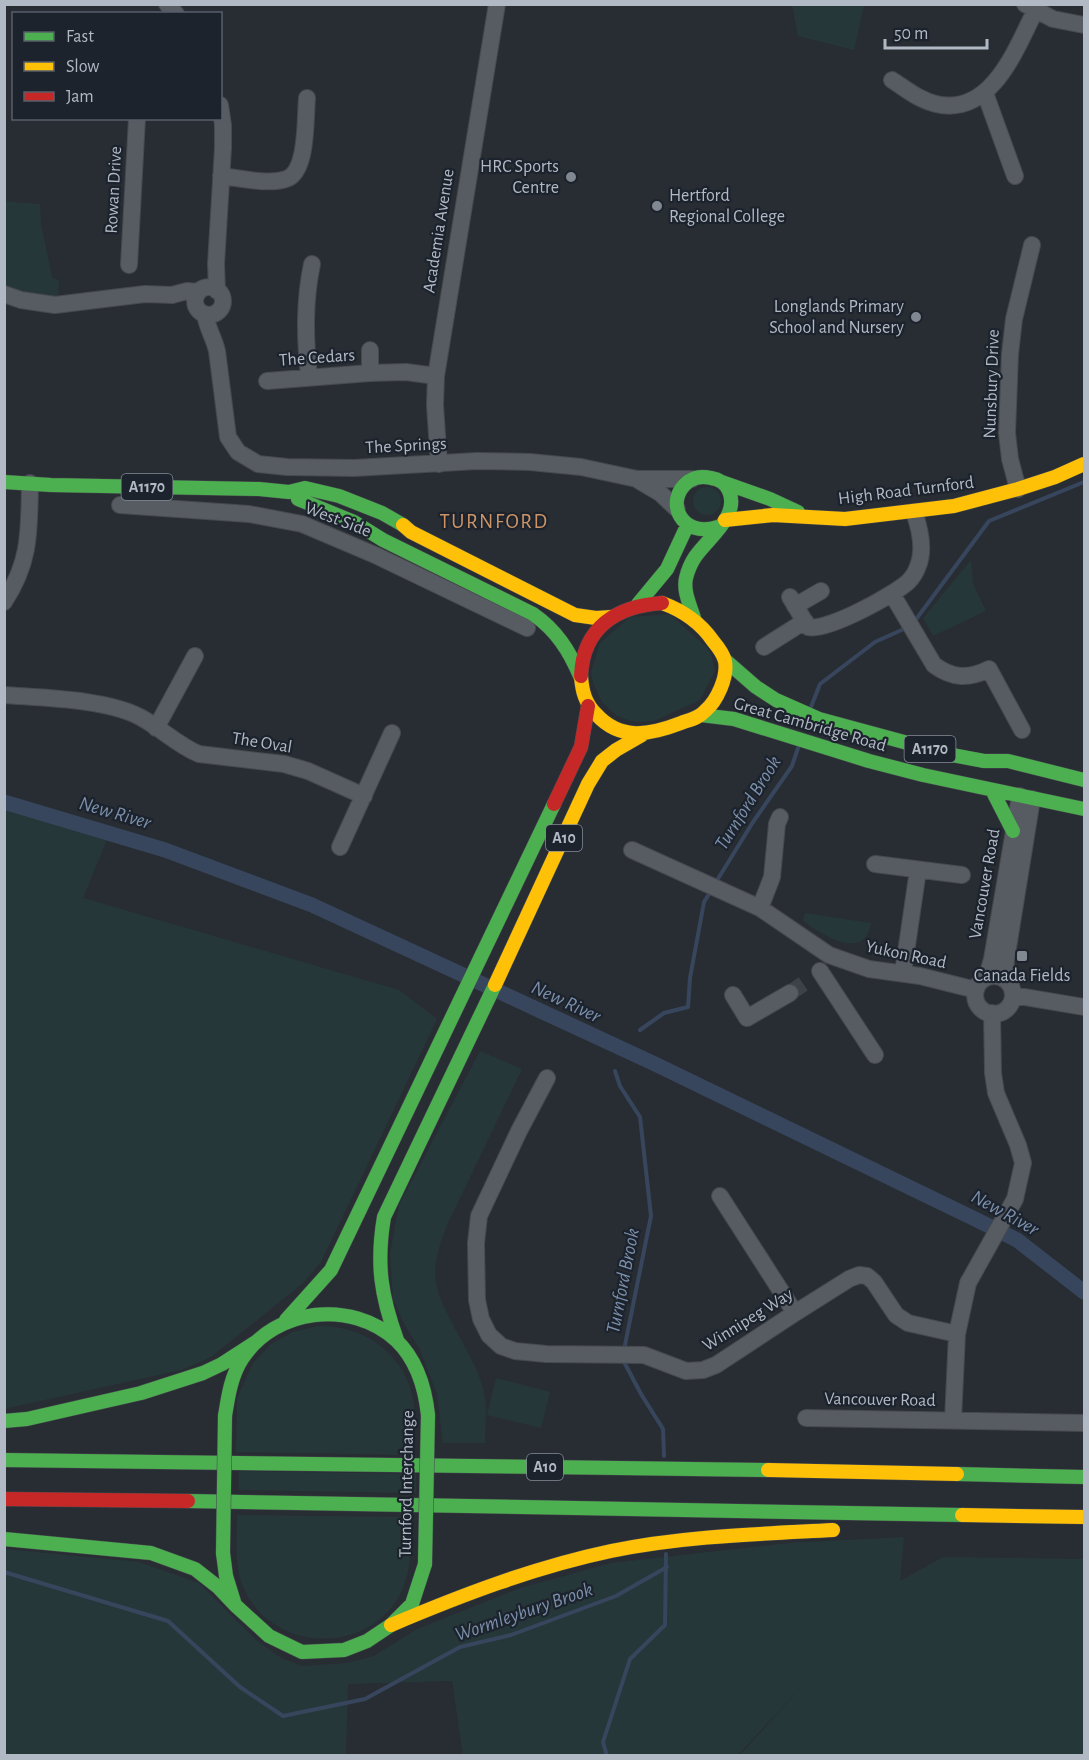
<svg xmlns="http://www.w3.org/2000/svg" width="1089" height="1760" font-family="'Alegreya Sans',sans-serif">
	<rect width="100%" height="100%" fill="#282d33"/>
	<!-- green -->
	<path fill="#263739" d="M792,5H864L854,50L798,36Z
		M5,201L40,204L41,224L52,277L59,281L58,297L24,292L5,286Z
		M693 501a14 14 0 1 1 28 0a14 14 0 1 1-28 0Z
		M971,560L973,584L986,611L933,636L923,618Z
		M670,614L706,647L711,654L715,671L700,700L654,721L635,722L625,719L616,715L602,702L593,683L591,672L600,643L630,617Z
		M4,808L108,837L83,898L399,990L437,1019L321,1262L303,1283L211,1357L181,1370L4,1409Z
		M805,913L871,923C864,963 822,934 803,921Z
		M480,1051L522,1069L447,1225C441,1241 435,1257 435,1274C436,1311 478,1355 485,1397C487,1411 485,1428 485,1443H443L437,1394L420,1350L403,1322L393,1299L390,1254L399,1205Z
		M318,1326C365,1325 407,1355 414,1404C416,1421 414,1438 413,1455L236,1452L237,1398L253,1363L271,1344L293,1332Z
		M496,1378L550,1392L541,1428L487,1415Z
		M239,1471L416,1474V1493L239,1490Z
		M237,1515L411,1517C410,1545 413,1573 398,1598C362,1658 267,1650 242,1584C234,1562 237,1538 237,1515Z
		M904,1537L900,1581L943,1557L1084,1559V1755H740L807,1681L738,1755H463L452,1681L348,1684L346,1755L5,1756V1549L139,1562L199,1583L256,1640L281,1658L302,1666L347,1663L374,1656L417,1629L520,1588L611,1563L789,1543Z"/>
	<g fill="none" stroke-linecap="round" stroke-linejoin="round">
		<!-- stream -->
		<path stroke="#37465d" stroke-width="4" d="M914,622L989,521L1084,482
			M811,707L820,684L875,642L906,628
			M716,882L753,822L792,766L798,748
			M640,1030L664,1013L688,1007L690,978L704,902L711,891
			M615,1071L620,1086L640,1117L651,1216L624,1350
			M623,1360L641,1394L663,1429L664,1456
			M4,1572L168,1621L240,1687L283,1716L365,1699L460,1647L511,1635L616,1596L667,1567
			M607,1756L603,1742L630,1659L665,1625L666,1554"/>
		<!-- canal -->
		<path stroke="#37465d" stroke-width="15" d="M4,802L165,850L312,905L655,1064L977,1220L1017,1240L1084,1292"/>
		<!-- street-tunnel -->
		<path stroke="#3d4249" stroke-width="16" stroke-dasharray="16 8" stroke-linecap="butt" d="M790,993L809,980"/>
		<defs>
			<path id="street" d="M167,4L176,14
				M1025,4L1053,19L1084,25
				M892,80C906,89 919,100 936,104C991,117 1016,49 1035,11
				M985,93L1015,176
				M221,176C239,178 269,185 286,179C308,172 305,118 307,98
				M129,265L137,118
				M195 301a14 14 0 1 1 28 0a14 14 0 1 1-28 0Z
				M217,291L216,264L223,148V125L220,105
				M4,294L21,300L55,305L145,294L172,295L187,291L198,292
				M205,314C207,328 214,338 217,351L228,437L238,452L258,464L287,467L354,468L477,461L530,462L581,467L637,479H692
				M370,373L406,372L436,376
				M309,377C305,338 304,302 312,264
				M267,381L370,373V350
				M439,464L435,405L436,376L497,4
				M638,480L660,493L677,509
				M1018,489L1010,459L1007,433L1010,354L1014,319L1032,245
				M120,505L249,514L302,524L375,555L527,628
				M892,594L934,665C953,679 969,679 989,669L1022,730
				M790,597L808,627C827,632 893,595 908,582C912,578 916,572 918,566C925,549 920,529 914,512
				M4,602C31,561 29,530 30,483
				M795,606L821,591
				M764,647L805,621
				M4,695C43,698 106,699 140,717C161,728 177,745 199,754L284,764L308,771L364,796
				M156,728L195,656
				M340,847L392,733
				M632,850L760,908L829,955L869,969L920,976L976,990
				M875,864L962,875
				M760,908L772,877L777,824L780,817
				M820,971L875,1055
				M903,973L918,870
				M975 995a19 19 0 1 1 38 0a19 19 0 1 1-38 0Z
				M987,977L992,959L1020,796
				M1005,979L1006,960L1032,799
				M733,995L747,1018L790,993
				M1013,995L1084,1007
				M547,1078L519,1131L479,1216L476,1243L477,1300L481,1319L489,1335L501,1346L515,1351L546,1354L644,1355L686,1371L703,1370L716,1365L795,1313L849,1279L859,1275L867,1276L874,1282L896,1315L908,1323L957,1334
				M720,1196L795,1313
				M806,1418L1084,1423
				M953,1420L957,1334L968,1283L1015,1199L1023,1163L1018,1145L996,1093L993,1073L992,1013"/>
			<path id="fast" d="M4,482L51,485L259,489L289,492L305,488L339,496L382,513L403,525
				M722,482L770,499L798,512
				M298,499L354,522L383,540L533,614C556,630 569,650 580,676
				M638,604L667,569L687,526
				M694,618C690,605 683,591 686,578C688,570 691,563 695,557C708,538 740,516 729,491C726,483 718,479 711,478C703,476 695,477 689,481C663,500 681,539 718,527
				M725,660L756,687L776,700L819,719L952,755L984,761H1008L1084,780
				M701,715L734,719L869,761L923,775L1084,809
				M992,790L1013,831
				M286,1320L331,1270L554,804
				M397,1340C381,1296 376,1264 384,1217L495,985
				M225,1416C228,1397 231,1376 242,1359C275,1308 351,1299 396,1340C417,1360 425,1387 428,1415
				M4,1421L27,1419L141,1393L203,1373L222,1364L256,1342
				M4,1460L768,1470
				M957,1474L1084,1477
				M188,1501L962,1515
				M4,1539L151,1553L195,1569L218,1587L235,1605
				M223,1553L226,1576L235,1605L269,1636L302,1652L344,1650L367,1641L391,1625L412,1604L425,1564"/>
			<path id="slow" d="M725,520L773,515L845,519L954,506L1018,489L1055,477L1084,464
				M403,525L411,532L575,615L596,618L611,617
				M581,676C582,691 585,703 596,714C620,741 650,735 681,723C689,720 699,718 705,711C717,701 728,677 725,661C723,653 718,647 713,641C700,622 684,611 662,603
				M495,985L588,784L602,761L616,750L642,735
				M768,1470L957,1474
				M962,1515L1084,1517
				M391,1625C462,1595 535,1567 611,1551C684,1536 759,1534 833,1530"/>
			<path id="jam" d="M581,676C583,627 617,606 662,603
				M554,804L581,747L588,706
				M4,1499L188,1501"/>
		</defs>
		<!-- street casing -->
		<use href="#street" stroke="#46494e" stroke-width="18"/>
		<!-- fast casing -->
		<use href="#fast" stroke="#46494e" stroke-width="15"/>
		<!-- slow casing -->
		<use href="#slow" stroke="#46494e" stroke-width="15"/>
		<!-- jam casing -->
		<use href="#jam" stroke="#46494e" stroke-width="15"/>
		<!-- street -->
		<use href="#street" stroke="#575b62" stroke-width="16"/>
		<!-- fast -->
		<use href="#fast" stroke="#4caf50" stroke-width="14"/>
		<!-- slow -->
		<use href="#slow" stroke="#ffc107" stroke-width="14"/>
		<!-- jam -->
		<use href="#jam" stroke="#c62828" stroke-width="14"/>
		<defs>
			<path id="fast-bridge" d="M223,1553L225,1416
				M425,1564L428,1415"/>
		</defs>
		<!-- fast-bridge casing -->
		<use href="#fast-bridge" stroke="#454950" stroke-width="15" stroke-linecap="butt"/>
		<!-- fast-bridge -->
		<use href="#fast-bridge" stroke="#4caf50" stroke-width="14"/>
	</g>
	<!-- markers -->
	<g fill="#818892" stroke="#1c232d" stroke-width="2">
		<circle cx="571" cy="177" r="6"/>
		<circle cx="657" cy="206" r="6"/>
		<circle cx="916" cy="317" r="6"/>
		<rect x="1016" y="950" width="12" height="12" rx="3"/>
	</g>
	<g text-anchor="middle" dominant-baseline="central" stroke-width="4.5" stroke-linejoin="round" paint-order="stroke">
		<!-- shield labels -->
		<g fill="#1c232d" stroke="#848c97" stroke-width="1.5">
			<rect x="121.5" y="474" width="51" height="26" rx="4.5"/>
			<rect x="904.5" y="736" width="51" height="26" rx="4.5"/>
			<rect x="546" y="825" width="36" height="26" rx="4.5"/>
			<rect x="527" y="1454" width="36" height="26" rx="4.5"/>
		</g>
		<g font-size="16" font-weight="bold" fill="#b1b9c5">
			<text x="147" y="487">A1170</text>
			<text x="930" y="749">A1170</text>
			<text x="564" y="838">A10</text>
			<text x="545" y="1467">A10</text>
		</g>
		<!-- poi labels -->
		<g font-size="18" fill="#b1b9c5" stroke="#1c232d" text-anchor="end">
			<text x="559" y="167">HRC Sports<tspan x="559" dy="21">Centre</tspan></text>
			<text x="669" y="196" text-anchor="start">Hertford<tspan x="669" dy="21">Regional College</tspan></text>
			<text x="904" y="307">Longlands Primary<tspan x="904" dy="21">School and Nursery</tspan></text>
			<text x="1022" y="976" text-anchor="middle">Canada Fields</text>
		</g>
		<!-- street labels -->
		<g font-size="18" fill="#b1b9c5" stroke="#1c232d">
			<text transform="translate(114 190) rotate(-87)">Rowan Drive</text>
			<text transform="translate(439 231) rotate(-81)">Academia Avenue</text>
			<text transform="translate(317 358) rotate(-4)">The Cedars</text>
			<text transform="translate(992 384) rotate(-88)">Nunsbury Drive</text>
			<text transform="translate(406 446) rotate(-3)">The Springs</text>
			<text transform="translate(906 491) rotate(-7)">High Road Turnford</text>
			<text transform="translate(338 520) rotate(21)">West Side</text>
			<text transform="translate(810 725) rotate(16)">Great Cambridge Road</text>
			<text transform="translate(262 743) rotate(9)">The Oval</text>
			<text transform="translate(985 884) rotate(-80)">Vancouver Road</text>
			<text transform="translate(906 955) rotate(12)">Yukon Road</text>
			<text transform="translate(748 1320) rotate(-32)">Winnipeg Way</text>
			<text transform="translate(880 1400) rotate(1)">Vancouver Road</text>
			<text transform="translate(407 1484) rotate(-89)">Turnford Interchange</text>
		</g>
		<!-- water labels -->
		<g font-size="20" font-style="italic" fill="#7b8fab" stroke="#1c232d">
			<text transform="translate(748 803) rotate(-58)">Turnford Brook</text>
			<text transform="translate(115 813) rotate(16)">New River</text>
			<text transform="translate(566 1002) rotate(25)">New River</text>
			<text transform="translate(1005 1213) rotate(29)">New River</text>
			<text transform="translate(623 1281) rotate(-79)">Turnford Brook</text>
			<text transform="translate(524 1612) rotate(-19)">Wormleybury Brook</text>
		</g>
		<!-- quarter labels -->
		<g font-size="21" letter-spacing="1.5" fill="#cc9365" stroke="#1c232d">
			<text x="494" y="521">TURNFORD</text>
		</g>
	</g>
	<!-- border -->
	<rect width="1089" height="1760" fill="none" stroke="#b1b9c5" stroke-width="12"/>
	<!-- legend -->
	<rect x="12" y="12" width="210" height="108" fill="#1c232d" stroke="#585f6a" stroke-width="1.5"/>
	<rect x="24" y="32" width="30" height="9" fill="#4caf50" stroke="#585f6a" stroke-width="1.5"/>
	<text x="66" y="42" font-size="18" fill="#b1b9c5">Fast</text>
	<rect x="24" y="62" width="30" height="9" fill="#ffc107" stroke="#585f6a" stroke-width="1.5"/>
	<text x="66" y="72" font-size="18" fill="#b1b9c5">Slow</text>
	<rect x="24" y="92" width="30" height="9" fill="#c62828" stroke="#585f6a" stroke-width="1.5"/>
	<text x="66" y="102" font-size="18" fill="#b1b9c5">Jam</text>
	<!-- scale -->
	<path d="M885 39v9h102v-9" fill="none" stroke="#b1b9c5" stroke-width="3"/>
	<text x="894" y="39" font-size="18" fill="#b1b9c5" stroke="#1c232d" stroke-width="4.5" paint-order="stroke">50 m</text>
</svg>
